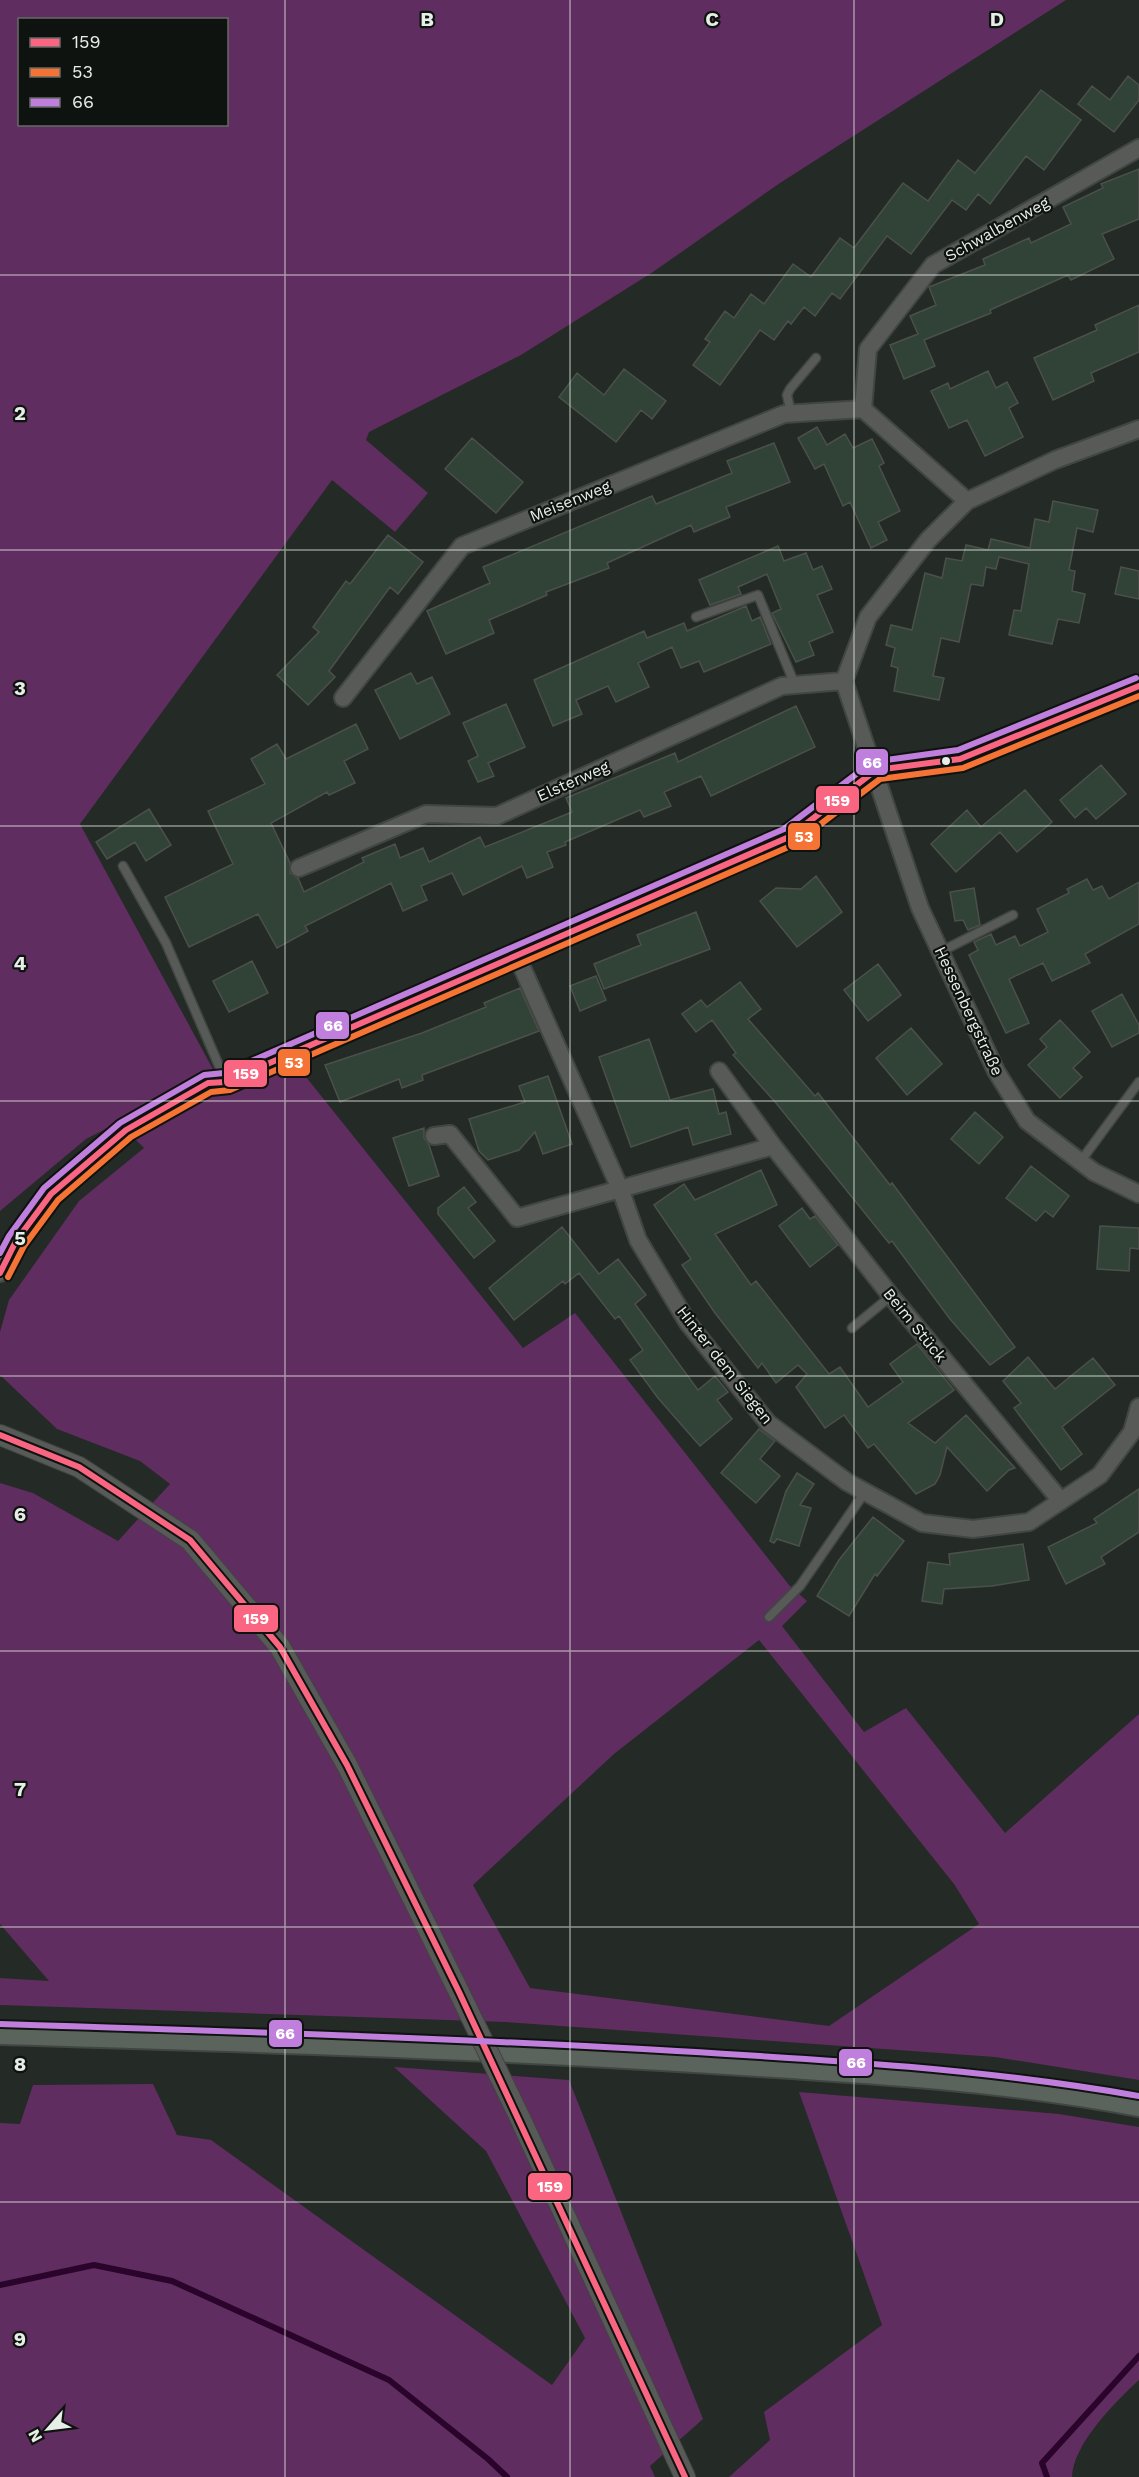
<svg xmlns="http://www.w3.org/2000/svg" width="1139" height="2477" font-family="'Work Sans',sans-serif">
	<rect width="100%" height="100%" fill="#242a25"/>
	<!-- green -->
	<path fill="#5f2d5f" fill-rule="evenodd" d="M0,0H1066L780,183L653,272L521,355L369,432L366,440L428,493L395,532L332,480L80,824L215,1073L86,1139L0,1211ZM20,20H226V124H20Z
		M288,1041L298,1067L523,1348L575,1313L789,1585L807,1601L782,1626L864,1732L906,1708L1005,1833L1139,1714V2080L995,2057L506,2022L0,2005V1978L49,1981L0,1924V1483L33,1493L118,1541L170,1484L140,1461L57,1429L0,1375V1332L9,1300L79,1201L144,1148L126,1130L182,1096ZM759,1640L954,1884L979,1924L829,2026L530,1988L473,1885L614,1754Z
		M394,2067L569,2080L703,2419L650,2466L655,2477H0V2123L20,2124L33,2085L153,2084L177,2135L211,2140L552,2385L585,2338L486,2151Z
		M799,2092L1059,2114L1139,2127V2380C1116,2401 1073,2444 1072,2477H729L770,2440L764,2412L882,2325Z"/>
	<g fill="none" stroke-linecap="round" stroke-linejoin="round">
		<!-- stream -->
		<path stroke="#2a042b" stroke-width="6" d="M0,2285L94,2265L172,2281L389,2380L488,2459L507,2477
			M1047,2477L1042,2463L1139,2356"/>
	</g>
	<!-- building -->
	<path fill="#314336" stroke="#4c504c" stroke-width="1.5" d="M1128,76L1139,85V100L1114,132L1078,104L1092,86L1110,100Z
		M1041,90L1081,120L1044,170L1026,156L990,204L978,194L966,210L952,200L911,254L887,236L840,299L832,293L815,316L804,307L791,324L788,321L774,340L760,330L720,385L693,365L710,342L705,339L725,311L734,318L751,294L764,304L793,264L811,277L840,238L854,248L903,183L928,201L958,160L975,173Z
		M1139,169V219L1102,234L1114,259L1071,280L1068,275L990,310L991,313L924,340L935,366L904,379L890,345L918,334L910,316L936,305L929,287L985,265L983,259L1029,238L1031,243L1071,224L1063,207L1103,188L1101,184Z
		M1139,305V352L1091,373L1094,381L1053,400L1034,358L1097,330L1095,325Z
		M624,369L666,401L652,419L641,410L616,442L559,397L577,373L604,395Z
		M988,371L996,388L1007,382L1018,403L1009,408L1023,437L985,456L967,420L949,428L931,391L948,383L950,389Z
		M817,427L827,445L845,434L853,448L872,439L884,463L879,466L900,511L878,522L887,540L871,548L850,502L843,506L824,464L815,469L798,438Z
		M472,438L523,482L496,513L445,469Z
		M774,443L790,482L726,507L730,517L694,532L691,525L607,563L609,568L546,592L547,595L489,620L494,633L446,654L427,611L490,583L483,567L652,496L656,504L732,473L727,461Z
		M1053,501L1098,510L1093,532L1077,528L1069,570L1075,571L1072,591L1085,594L1079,623L1058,619L1052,644L1009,635L1014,610L1021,611L1029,564L999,557L996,569L986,567L983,586L971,584L959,642L941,638L933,676L944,678L939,700L894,691L898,668L891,666L895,648L886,645L891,625L912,630L925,573L942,578L946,558L962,561L966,545L988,550L991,539L1030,548L1035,519L1049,522Z
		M388,535L423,562L398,594L390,587L329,671L335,677L308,705L277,675L319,632L313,627L346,581L350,584Z
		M778,546L784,561L806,553L813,570L822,566L832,589L817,595L833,632L809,642L814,655L796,662L772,613L781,609L767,574L738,587L741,594L710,605L699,580Z
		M1121,567L1139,571V599L1115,594Z
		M746,606L752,621L760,617L771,644L704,672L699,661L681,668L672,647L638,663L649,687L616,702L608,686L576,700L582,714L553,726L534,680L644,631L647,638L684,623L687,631Z
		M411,673L417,684L432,677L450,714L400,739L375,690Z
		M506,704L525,747L488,763L494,776L478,782L468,761L478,756L463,723Z
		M796,706L815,747L711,796L701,776L664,792L671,806L644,817L640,810L565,842L566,845L547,852L553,867L527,878L522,866L463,895L452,873L421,886L427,900L403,911L391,883L305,926L308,931L277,948L258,914L189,947L165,897L233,864L208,811L265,784L251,759L277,744L286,759L356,724L368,749L344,761L355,783L329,795L327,792L271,823L290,863V873L298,878L304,892L364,862L362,858L395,844L400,858L423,848L429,862L480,837L485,847L572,812L566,798L675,753L678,762Z
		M1101,765L1126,794L1096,819L1086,808L1075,818L1060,800Z
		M1025,790L1052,822L1017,852L1000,832L956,872L931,844L967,810L981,827Z
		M149,809L171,845L146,861L135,842L107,859L96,842Z
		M816,876L842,912L797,947L760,901L776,888L801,889Z
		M1087,879L1093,890L1102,886L1109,899L1139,882V924L1085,954L1090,963L1052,981L1043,963L1009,979L1029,1023L1006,1033L969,955L978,950L974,942L991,934L996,945L1015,936L1020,946L1048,932L1037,909L1069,893L1067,889Z
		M974,888L980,925L968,930L963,920L955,921L950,892Z
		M696,912L710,949L604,989L594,964L641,945L637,935Z
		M252,961L268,993L229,1012L213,981Z
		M878,964L901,995L868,1021L844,990Z
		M596,976L606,1000L580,1011L570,986Z
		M740,982L761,1009L748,1019L815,1096L818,1093L890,1185L892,1183L1015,1347L990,1365L950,1319L892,1241L889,1243L776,1103L733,1055L736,1053L712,1020L696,1032L682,1014L701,1000L707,1007Z
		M520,988L539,1031L422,1075L423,1080L402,1088L399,1079L340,1102L325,1065L422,1033L486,1007L484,1003Z
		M1122,994L1139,1025V1033L1112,1047L1092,1011Z
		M1060,1020L1090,1052L1073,1068L1082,1077L1060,1098L1028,1065L1047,1047L1040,1039Z
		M911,1028L942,1064L907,1095L876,1058Z
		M649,1039L670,1100L713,1089L719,1114L726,1112L731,1134L693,1145L688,1127L631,1147L599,1057Z
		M548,1076L572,1144L543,1154L535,1132L519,1150L488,1160L479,1151L469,1119L525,1102L519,1086Z
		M975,1112L1003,1137L979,1164L951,1139Z
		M424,1128V1138L429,1145L439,1176L409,1186L393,1138Z
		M1031,1166L1069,1196L1053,1217L1045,1211L1036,1221L1006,1198Z
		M761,1170L777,1205L715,1234L751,1285L756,1281L829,1374L840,1367L868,1407L903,1382L890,1364L917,1344L954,1390L908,1423L935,1443L966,1415L1015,1468L1009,1470L987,1491L947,1447L940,1475L935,1484L916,1494L874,1444L868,1448L844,1415L825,1428L796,1387L807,1374L798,1365L776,1383L762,1363L758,1368L715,1313L682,1265L691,1259L654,1205L684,1184L695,1200Z
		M464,1187L476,1202L468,1208L495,1241L474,1258L438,1214V1208Z
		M802,1208L810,1219L815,1216L838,1245L810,1267L779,1226Z
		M1100,1226L1139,1228V1249L1130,1248L1129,1271L1097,1269Z
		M562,1227L599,1274L618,1259L646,1295L635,1304L698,1390L715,1376L728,1392L717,1400L732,1419L700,1446L658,1398L630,1360L643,1350L619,1316L615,1319L579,1273L565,1284L563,1281L514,1320L489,1288Z
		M1028,1357L1055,1389L1093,1358L1115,1385L1062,1427L1082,1454L1061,1470L1014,1408L1021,1403L1003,1381Z
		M759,1429L775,1441L760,1459L780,1476L756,1503L721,1473Z
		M797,1473L814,1484L800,1505L811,1508L799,1546L777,1539L774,1543L770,1541L786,1491Z
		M1139,1489V1532L1101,1557L1105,1564L1066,1584L1048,1547L1097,1523L1094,1519Z
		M873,1517L904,1541L877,1576L875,1574L849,1616L817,1596L839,1560Z
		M1023,1544L1029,1580L992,1586L944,1589L942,1604L922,1601L928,1562L950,1565L949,1554Z"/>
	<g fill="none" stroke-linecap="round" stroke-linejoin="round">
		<defs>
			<path id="service" d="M791,413L787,395L790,389L816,358
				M696,617L758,595L795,685
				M123,866L166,943L226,1082
				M940,952L1013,915
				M1080,1162L1139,1082
				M852,1328L891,1296
				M769,1617L800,1586L865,1492"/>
			<path id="minor" d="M1139,429L1055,460L967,501L928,540L868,617L844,681L920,908L996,1071L1027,1121L1094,1172L1139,1194
				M967,501L863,409L868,349L933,265L1139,148
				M343,698L462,546L784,414L863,409
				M299,868L426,814L497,816L782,686L844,681
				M517,956L621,1191L638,1240L688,1323L768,1423L847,1482L922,1523L973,1529L1029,1522L1100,1475L1132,1432L1139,1407
				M719,1071L773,1146
				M434,1136L450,1134L517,1218L773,1146L891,1296L1061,1501
				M0,1273L16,1241L51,1194L126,1130L208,1083L226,1082L789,837L876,770L960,759L1139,686"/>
			<path id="tertiary" d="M0,1435L79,1467L190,1540L280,1647L347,1765L459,1992
				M520,2118L685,2477"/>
			<path id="secondary" d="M0,2033C237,2040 474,2047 711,2062C854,2071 998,2078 1139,2105"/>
		</defs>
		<!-- service casing -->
		<use href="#service" stroke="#414642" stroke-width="11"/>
		<!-- minor casing -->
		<use href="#minor" stroke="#414642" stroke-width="20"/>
		<!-- tertiary casing -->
		<use href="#tertiary" stroke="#414642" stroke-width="22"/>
		<!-- secondary casing -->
		<use href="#secondary" stroke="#414642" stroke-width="26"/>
		<!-- service -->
		<use href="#service" stroke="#575a57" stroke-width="8"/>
		<!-- minor -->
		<use href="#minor" stroke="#575a57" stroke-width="16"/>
		<!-- tertiary -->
		<use href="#tertiary" stroke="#575a57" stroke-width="20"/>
		<!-- secondary -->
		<use href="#secondary" stroke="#5b635d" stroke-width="22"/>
		<defs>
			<path id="tertiary-bridge" d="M459,1992L520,2118"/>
		</defs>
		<!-- tertiary-bridge casing -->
		<use href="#tertiary-bridge" stroke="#414642" stroke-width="22" stroke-linecap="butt"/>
		<!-- tertiary-bridge -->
		<use href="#tertiary-bridge" stroke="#575a57" stroke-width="20"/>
		<defs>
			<path id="bus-1" d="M0,1273L16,1241L51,1194L126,1130L208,1083L226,1082L789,837L876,770L960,759L1139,686
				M0,1435L79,1467L190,1540L280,1647L347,1765L459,1992L685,2477"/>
			<path id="bus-2" d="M8,1277L24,1246L58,1200L131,1137L211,1092L230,1090L793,845L880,779L963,768L1139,696"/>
			<path id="bus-3" d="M0,1253L9,1236L44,1188L120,1123L204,1075L224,1073L784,829L872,762L958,750L1136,678
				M0,2024C226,2031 451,2038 677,2051C832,2060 986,2069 1139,2096"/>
		</defs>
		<!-- bus-1 casing -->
		<use href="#bus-1" stroke="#0f130f" stroke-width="10"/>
		<!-- bus-2 casing -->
		<use href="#bus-2" stroke="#0f130f" stroke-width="10"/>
		<!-- bus-3 casing -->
		<use href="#bus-3" stroke="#0f130f" stroke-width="10"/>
		<!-- bus-1 -->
		<use href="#bus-1" stroke="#fa6682" stroke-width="6"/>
		<!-- bus-2 -->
		<use href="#bus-2" stroke="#f57335" stroke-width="6"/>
		<!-- bus-3 -->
		<use href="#bus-3" stroke="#c07fdc" stroke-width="6"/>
	</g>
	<!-- grid -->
	<path fill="none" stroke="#e7eee8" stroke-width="1.5" stroke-opacity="0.55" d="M285,0V2477M570,0V2477M854,0V2477M0,275H1139M0,550H1139M0,826H1139M0,1101H1139M0,1376H1139M0,1651H1139M0,1927H1139M0,2202H1139"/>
	<!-- markers -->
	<circle fill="#e7eee8" stroke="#0f130f" stroke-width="2" cx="946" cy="761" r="5"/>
	<g text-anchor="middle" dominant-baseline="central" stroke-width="4.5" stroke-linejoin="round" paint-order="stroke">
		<!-- street labels -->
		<g font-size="16" fill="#e7eee8" stroke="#0f130f">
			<text transform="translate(997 229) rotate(-29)">Schwalbenweg</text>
			<text transform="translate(570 501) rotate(-22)">Meisenweg</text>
			<text transform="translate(573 781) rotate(-24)">Elsterweg</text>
			<text transform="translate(969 1011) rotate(65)">Hessenbergstraße</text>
			<text transform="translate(915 1325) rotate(51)">Beim Stück</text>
			<text transform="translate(725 1365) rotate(52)">Hinter dem Siegen</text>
		</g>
	</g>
	<g font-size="20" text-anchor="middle" font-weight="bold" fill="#e7eee8" stroke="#0f130f" stroke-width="4.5" stroke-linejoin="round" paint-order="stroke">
		<text x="427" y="26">B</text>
		<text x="712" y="26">C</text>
		<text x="997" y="26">D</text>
		<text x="20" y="420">2</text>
		<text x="20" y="695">3</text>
		<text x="20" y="970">4</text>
		<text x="20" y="1245">5</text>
		<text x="20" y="1521">6</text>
		<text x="20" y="1796">7</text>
		<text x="20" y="2071">8</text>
		<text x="20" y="2346">9</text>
	</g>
	<g stroke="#0f130f" stroke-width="2">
		<rect x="855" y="748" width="34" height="28" rx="6" fill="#c07fdc"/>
		<rect x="815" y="785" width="45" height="29" rx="6" fill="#fa6682"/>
		<rect x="787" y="822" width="34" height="29" rx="6" fill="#f57335"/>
		<rect x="315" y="1011" width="35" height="29" rx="6" fill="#c07fdc"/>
		<rect x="277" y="1048" width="34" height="29" rx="6" fill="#f57335"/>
		<rect x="223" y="1059" width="45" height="29" rx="6" fill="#fa6682"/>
		<rect x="233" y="1604" width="46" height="29" rx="6" fill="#fa6682"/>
		<rect x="268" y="2019" width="35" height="29" rx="6" fill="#c07fdc"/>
		<rect x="838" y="2048" width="35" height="29" rx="6" fill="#c07fdc"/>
		<rect x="527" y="2172" width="45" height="29" rx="6" fill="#fa6682"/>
	</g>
	<g font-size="16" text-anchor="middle" font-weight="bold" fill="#fff">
		<text x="872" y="768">66</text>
		<text x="837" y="806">159</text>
		<text x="804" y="842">53</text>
		<text x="333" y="1031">66</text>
		<text x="294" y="1068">53</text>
		<text x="246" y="1079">159</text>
		<text x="256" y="1624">159</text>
		<text x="285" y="2039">66</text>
		<text x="856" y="2068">66</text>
		<text x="550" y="2192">159</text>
	</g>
	<!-- legend -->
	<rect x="18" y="18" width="210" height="108" fill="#0f130f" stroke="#656b66" stroke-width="1.5"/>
	<rect x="30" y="38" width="30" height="9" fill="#fa6682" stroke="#656b66" stroke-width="1.5"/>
	<text x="72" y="48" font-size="18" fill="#e7eee8">159</text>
	<rect x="30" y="68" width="30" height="9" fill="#f57335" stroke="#656b66" stroke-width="1.5"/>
	<text x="72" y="78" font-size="18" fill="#e7eee8">53</text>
	<rect x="30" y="98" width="30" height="9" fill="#c07fdc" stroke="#656b66" stroke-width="1.5"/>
	<text x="72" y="108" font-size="18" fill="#e7eee8">66</text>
	<!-- north arrow -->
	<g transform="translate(48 2429) rotate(242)" stroke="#0f130f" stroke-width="4.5" paint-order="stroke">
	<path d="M0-4.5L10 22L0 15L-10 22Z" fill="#e7eee8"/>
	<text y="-9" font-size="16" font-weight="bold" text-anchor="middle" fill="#e7eee8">N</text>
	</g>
</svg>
